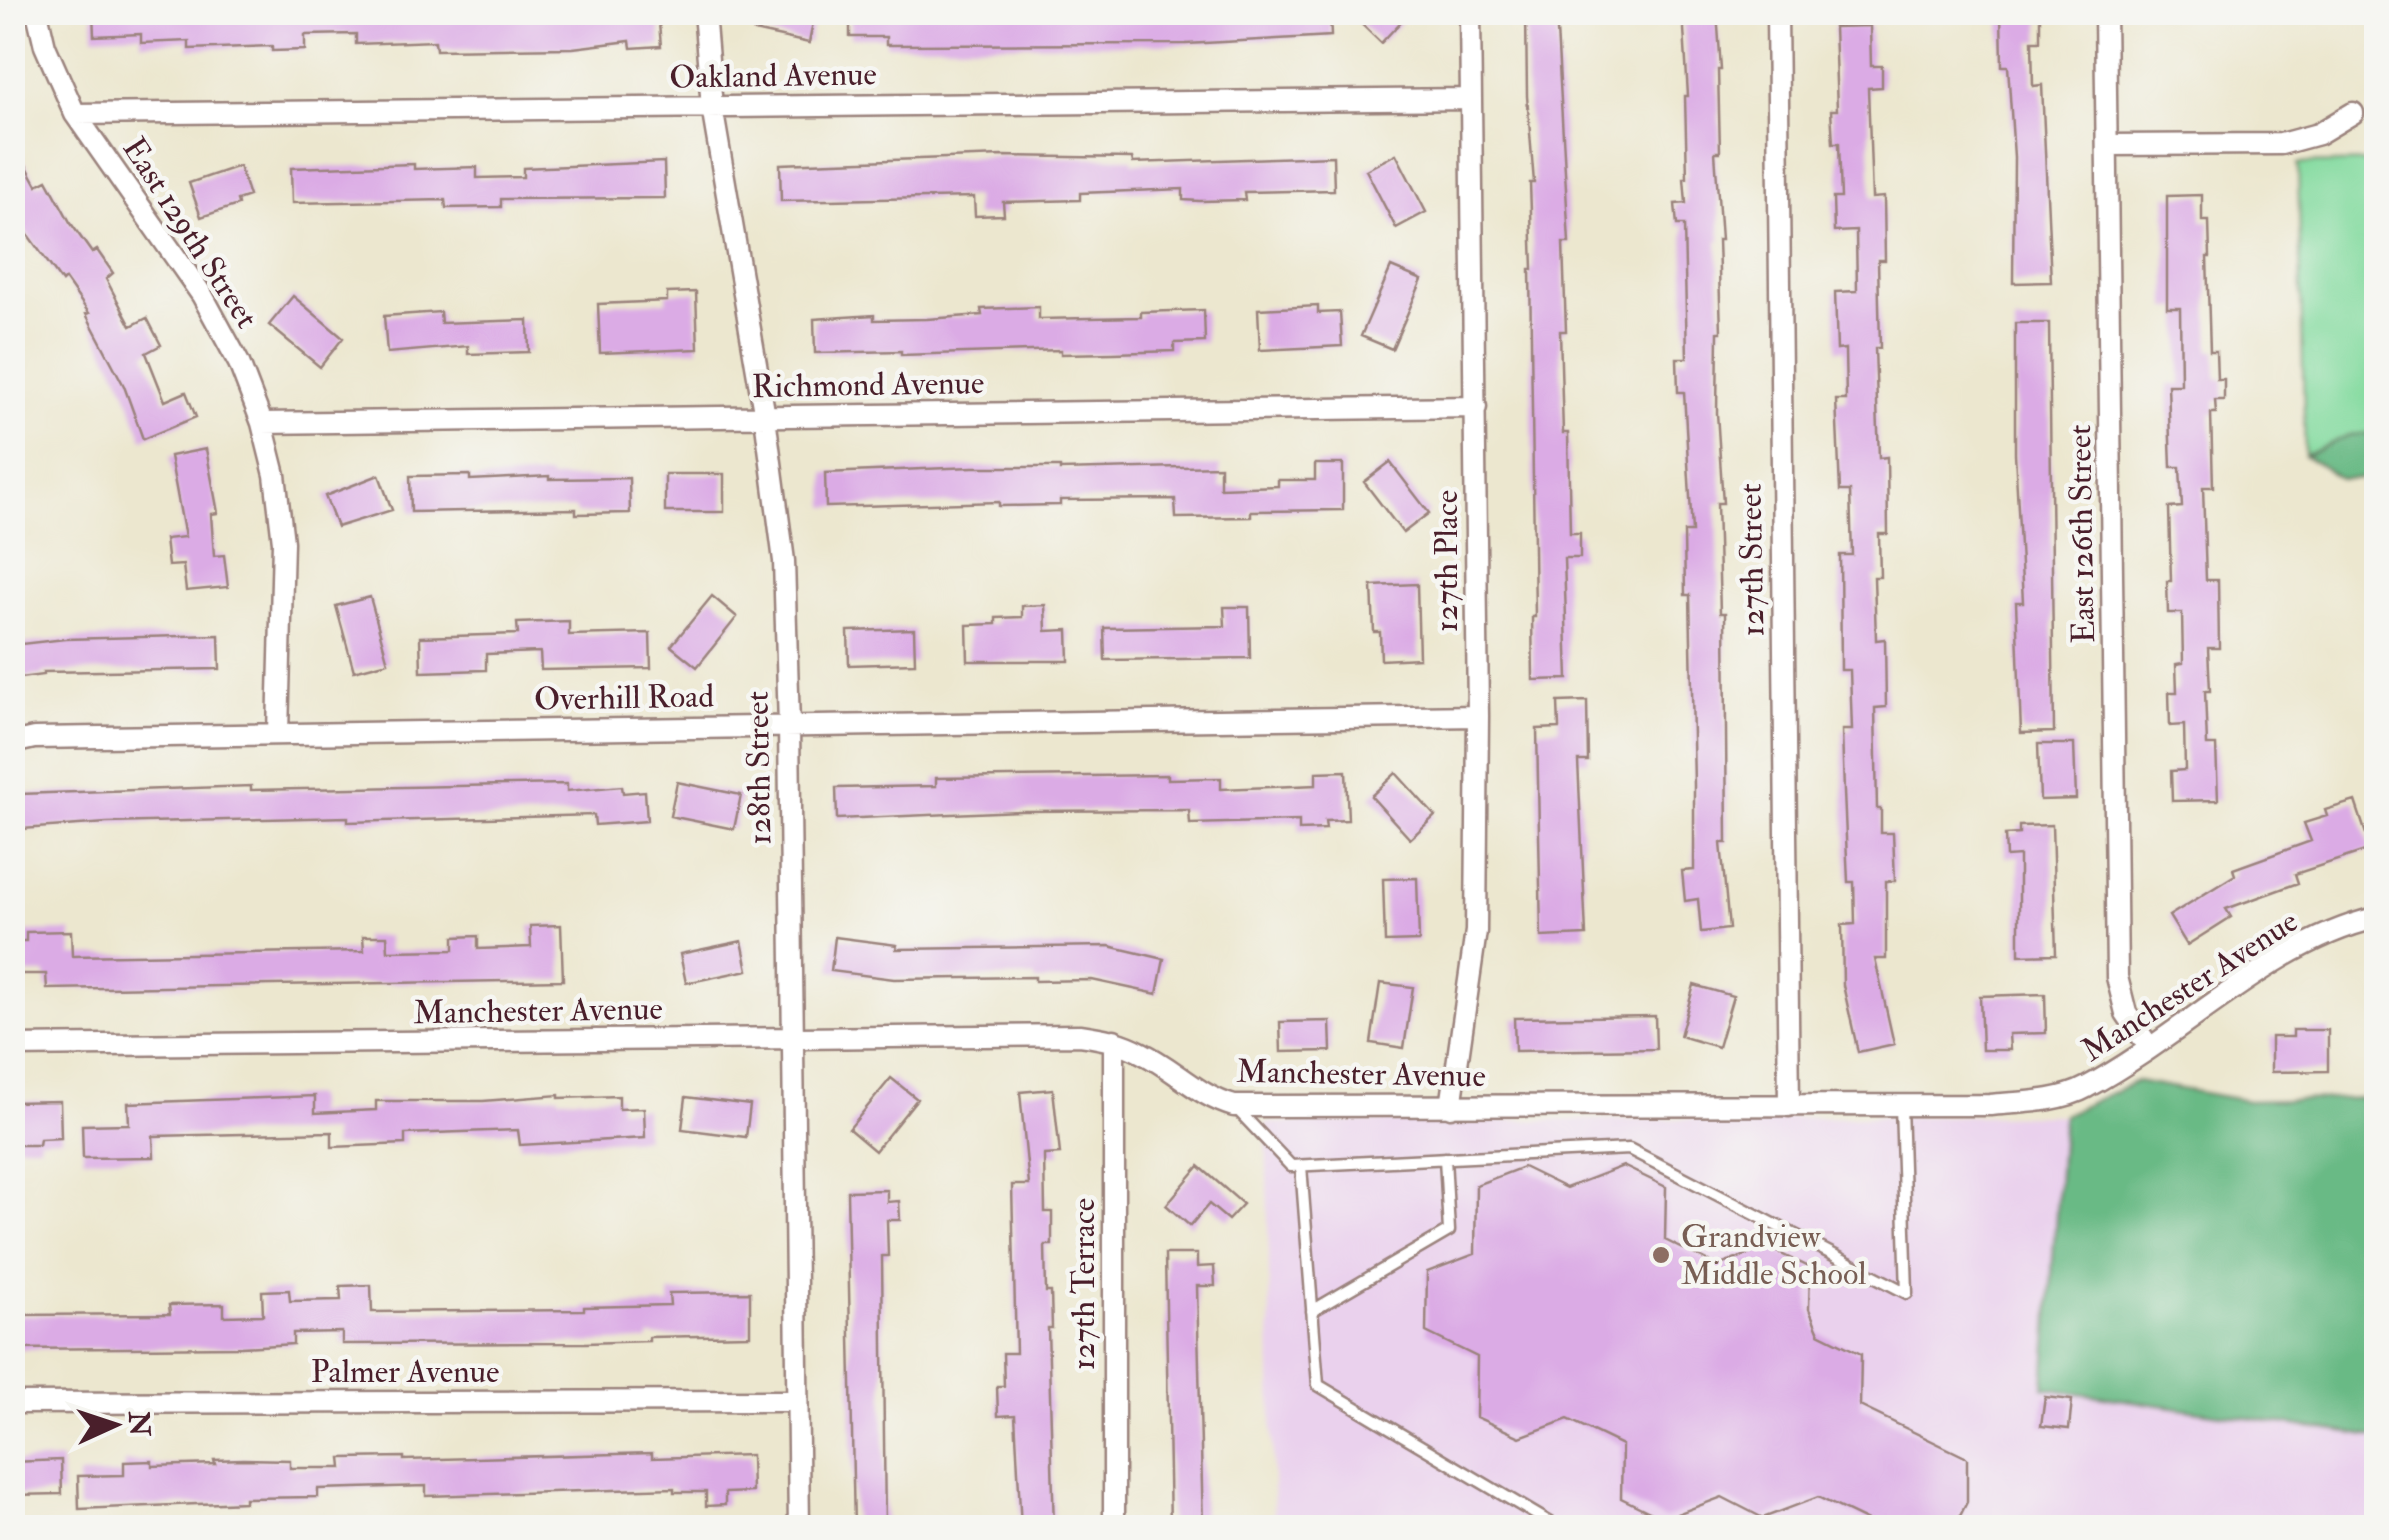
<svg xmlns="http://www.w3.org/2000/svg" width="2389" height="1540" font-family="'IM FELL Double Pica',serif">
	<rect width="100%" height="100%" fill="#f6f6f2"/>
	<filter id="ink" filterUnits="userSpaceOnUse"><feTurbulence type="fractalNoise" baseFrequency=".01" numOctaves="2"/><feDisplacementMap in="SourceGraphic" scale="20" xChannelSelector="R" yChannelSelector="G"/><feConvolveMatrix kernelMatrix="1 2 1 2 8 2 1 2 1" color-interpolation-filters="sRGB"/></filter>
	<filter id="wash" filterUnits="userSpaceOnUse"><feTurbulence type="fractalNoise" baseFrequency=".0048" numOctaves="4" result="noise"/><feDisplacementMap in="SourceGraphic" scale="40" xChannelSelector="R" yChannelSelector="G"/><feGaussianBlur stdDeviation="2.25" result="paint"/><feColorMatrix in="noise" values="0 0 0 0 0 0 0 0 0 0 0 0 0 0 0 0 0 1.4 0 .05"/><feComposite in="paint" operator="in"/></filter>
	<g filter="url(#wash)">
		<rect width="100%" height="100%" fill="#ece7cf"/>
		<!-- built -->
		<path fill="#ead1ed" d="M2063,1115L2045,1388L2376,1437V1527H1274L1266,1123Z"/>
		<!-- green -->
		<path fill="#82da9e" stroke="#667c64" stroke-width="2.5" d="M2376,162V434L2349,435L2305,456L2298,164Z"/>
		<!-- forest -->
		<path fill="#69ba85" stroke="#5a6c58" stroke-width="2.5" d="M2376,434V478L2342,479L2305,456L2349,435Z
			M2137,1081L2248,1101L2376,1098V1437L2044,1388L2063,1115Z"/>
		<g id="blocks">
			<!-- building -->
			<path fill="#dbabe5" d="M93,12H407V15L658,12L661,46L631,48L630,41L573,48L436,50L435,41L356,44V34L305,35V50L272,51V46L189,49V41L141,43V34L94,36Z
				M758,12H815L809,43L754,31Z
				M850,12H1330L1331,36L1186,44L886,45V37H850Z
				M1349,12H1410L1381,43Z
				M1526,12H1556L1569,243H1563L1566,331H1560L1563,433H1568L1570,533H1580V558H1564L1568,679L1533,680L1532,617H1535L1530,269H1533L1530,183H1534L1527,96Z
				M1683,12H1717L1721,70H1718L1720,152H1715L1721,240H1718L1721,332H1718L1717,413L1723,503H1717L1720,613H1725L1727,843H1721L1729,929L1701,932L1698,899L1685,901L1682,871L1694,870V785L1690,595H1685L1684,532H1692L1684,392H1678L1677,358H1687L1684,225H1677L1675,204L1686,203L1684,178H1687L1685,96H1688Z
				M2001,12H2040V41H2032L2033,86L2042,85L2051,282L2013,283L2014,157L2008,66H2002Z
				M1870,26L1871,66H1882V87L1868,88L1872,198L1884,197L1885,260H1878L1880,348H1875L1879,458L1887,457L1888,534H1879L1880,577H1874L1876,640L1885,639L1886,707L1875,708L1877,809H1881V833H1893L1895,881H1886V959H1875L1894,1044L1858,1052L1843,985L1842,925L1855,924L1854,882H1848L1844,792L1842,730H1852L1850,670H1841L1840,555H1852L1850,491H1840L1836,400H1846L1845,349L1837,350L1835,292L1857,291L1856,231L1834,232L1833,198H1841L1839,143H1833L1831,110H1837L1834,27Z
				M12,139L37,185L47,180L70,222L92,253L97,250L113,273L106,279L131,326L147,318L161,345L146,353L165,401L186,392L196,417L143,439L124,386L86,314L89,313L65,279L62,282L23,228L12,234Z
				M1396,154L1426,212L1396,228L1366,170Z
				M1002,156L1132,158L1133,163L1333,156L1334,190L1244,192L1245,200L1200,201L1183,200V189L1080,193V200L1003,202L1004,215L975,216L974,197L781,201L780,164Z
				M664,162L665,198L501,199V207L446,208L445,200L292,203L291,168L414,164V169L477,167V178L523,177V168Z
				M239,166L249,196L237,200L238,205L201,217L189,183Z
				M2202,195V221H2209L2210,257H2207L2210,351H2216L2217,379H2224V400H2215L2216,413H2211L2213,487H2203L2206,580H2218L2219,648H2208L2210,691H2205L2207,745H2216L2218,800L2172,801L2171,771L2185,770L2184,725L2170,726L2169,692H2177L2176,664L2183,663L2182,613H2168L2167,581H2171L2169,508L2182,507L2180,467H2171L2168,385H2181L2180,308H2167V196Z
				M1391,267L1422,280L1392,349L1361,336Z
				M696,292L698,349L600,353L598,304L667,301V293Z
				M293,296L343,338L320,367L269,325Z
				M1318,306V313L1340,312L1342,346L1260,350L1258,309Z
				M1039,307V319L1141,317V312L1204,310L1205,342L1174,343V351L1114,353L1061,354V350L901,355V351L815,353L814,319L874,315V320L927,319L982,315L981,309Z
				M440,312L441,323L528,320L529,352L468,354V346L387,353L384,316Z
				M2015,323H2049L2054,732L2021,733L2016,602H2023L2015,453Z
				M206,449L218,513L211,514L214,556L224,555L228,587L186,591L183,565L168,566L165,539L185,537L170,456Z
				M1390,462L1429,513L1403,533L1364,482Z
				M1315,464H1343V510L1251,511V517L1176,518L1175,499L1060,500V505L999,506V502L826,507L825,473L973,467H1060V470L1220,466V488L1278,486V480H1315Z
				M665,474H724V512H665Z
				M379,475L392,510L337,527L325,496Z
				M470,475V480L549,476V479L629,478L630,513L576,514V509L411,512L410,476Z
				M1417,584L1419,658L1381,660L1380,632H1374L1372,586Z
				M712,596L737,617L697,667L671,646Z
				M370,597L388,662L354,671L336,606Z
				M1045,605L1046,631L1068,630L1069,661H968L967,625L996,624V618L1022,617V606Z
				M1224,607H1249L1250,658L1105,660L1104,628L1225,626Z
				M569,621V635L650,633L651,668L541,670L540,652L486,654V670L421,672L420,637L518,634L517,623Z
				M914,629L915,663L849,665L848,631Z
				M219,635L220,669L43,672V675L12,679V645L65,639Z
				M1587,701L1588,761H1578L1586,935L1541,937L1537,729L1559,728L1558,702Z
				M2038,744H2074L2076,799L2040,800Z
				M1346,771L1348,820L1325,821L1326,829L1299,830V821L1190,824L1189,810L1020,811L837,819L836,788L936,786V778L1168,775V779L1221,778V789L1316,785V772Z
				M1396,773L1435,816L1410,839L1371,796Z
				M677,782L741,795L734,829L670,816Z
				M567,784V791L622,786L623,793L645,791L647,821L595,825L594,815L348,822V817L107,823L22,829L20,794L251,786V790Z
				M2355,801L2371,849L2295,874L2298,883L2226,909L2231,917L2187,945L2169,916L2235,875L2233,869L2311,841L2304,823L2327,816L2325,810Z
				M2052,825L2056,954L2019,955V856L2006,857L2005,835L2019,834V826Z
				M1417,878L1419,941L1385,942L1383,879Z
				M561,925L563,980L47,989L46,974H12V941H26V932L71,931L72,956L364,951L363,936H387L388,951L454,950V937L478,936V949L531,947L530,926Z
				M835,937L897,945L896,949L1109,946L1164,959L1157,994L1092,980L1035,981V977L894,979L831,971Z
				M742,941L748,970L686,983L680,954Z
				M1380,983L1413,987L1404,1048L1371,1043Z
				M1694,985L1733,996L1718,1047L1680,1036Z
				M2045,994L2046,1033L2009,1034L2010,1050H1982L1980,996Z
				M1655,1016L1656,1049L1515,1051L1514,1018Z
				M1330,1021L1331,1051L1281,1052L1280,1022Z
				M2293,1030H2328V1071L2271,1072V1037H2293Z
				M891,1078L917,1099L875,1151L849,1129Z
				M1053,1089L1060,1154L1044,1155L1045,1212H1052V1245H1045L1046,1292H1051L1052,1328H1048L1054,1528H1021L1015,1415L998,1416L997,1386H1004L1003,1353H1016L1012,1185H1029L1020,1092Z
				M559,1095V1098L619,1096V1109L644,1108L645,1138L520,1145L518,1130L405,1134V1144L332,1147V1132L153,1136L154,1157L83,1158L82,1125L129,1124L128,1103L315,1096V1113L376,1110V1101H483Z
				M686,1097L750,1105L746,1137L682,1129Z
				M60,1101L61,1138L40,1139L39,1145H12V1102Z
				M1199,1166L1243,1204L1228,1220L1209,1204L1190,1226L1166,1205Z
				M1623,1166L1666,1187L1665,1240L1718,1266L1767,1247L1810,1268L1809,1309L1819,1333L1861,1354L1860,1406L1967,1458V1502L1954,1528H1872V1523L1818,1497L1763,1518L1722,1497L1664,1519L1621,1498L1622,1445L1568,1419L1520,1437L1476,1417L1477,1357L1426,1332L1427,1272L1475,1254L1476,1185L1523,1167L1566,1188Z
				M887,1190V1202L899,1201L900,1220H887L888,1256H882L885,1528H854L847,1191Z
				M1165,1254H1197V1267L1214,1266L1215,1286H1197L1203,1528H1170Z
				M371,1285L372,1312L584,1310V1307L670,1305L669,1293L750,1292V1335L649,1337V1341L585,1343L342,1344V1332L293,1333V1344L241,1347L12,1349V1315L170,1314L169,1305L224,1304V1316L263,1315L262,1291L289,1290L290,1301L341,1300L340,1286Z
				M2045,1397L2072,1400L2069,1429L2041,1426Z
				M652,1453V1458L751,1455L752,1492L725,1493V1505L706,1506V1492H674V1488L426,1496V1486L318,1489V1497L245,1498V1502L79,1509L78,1476L124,1475V1462L152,1461V1466L215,1464L214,1460L243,1459L290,1460V1468H342L341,1458L404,1457V1460Z
				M61,1460L62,1494L12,1495V1462Z"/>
		</g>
	</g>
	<g filter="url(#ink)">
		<use href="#blocks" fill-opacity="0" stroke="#9b837d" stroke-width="2.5"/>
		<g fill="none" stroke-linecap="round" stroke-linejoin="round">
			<defs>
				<path id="lane" d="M1235,1107L1291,1166L1629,1149L1907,1293L1901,1105
					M1301,1166L1318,1385L1559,1528
					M1312,1311L1449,1231L1445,1158"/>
				<path id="street" d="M37,12L45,46L75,114L202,295L239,363L262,423L275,475L283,542L278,733
					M704,12L712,107L765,417L784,561L789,726L799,1528
					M1777,12L1789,1106
					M2105,12L2117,977L2126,1013L2149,1047
					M75,114L1471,99
					M2107,145L2281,144L2318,134L2353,113
					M262,423L1476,407
					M12,743L34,738L1478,716
					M12,1046L1080,1035C1102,1038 1122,1042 1142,1053C1175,1069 1198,1096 1234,1106L1990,1105C2021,1102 2060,1102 2087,1087C2182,1037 2271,942 2376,918
					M1451,1107L1476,931L1478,716L1470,12
					M12,1403L797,1401
					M1114,1528V1040"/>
			</defs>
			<!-- lane casing -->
			<use href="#lane" stroke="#9b837d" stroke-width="15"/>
			<!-- street casing -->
			<use href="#street" stroke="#9b837d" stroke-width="25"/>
			<!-- lane -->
			<use href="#lane" stroke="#fff" stroke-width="10"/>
			<!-- street -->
			<use href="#street" stroke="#fff" stroke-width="20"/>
		</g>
	</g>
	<!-- markers -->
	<circle fill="#8d6e63" stroke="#f6f6f2" stroke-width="4" cx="1661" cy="1255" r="10"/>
	<g text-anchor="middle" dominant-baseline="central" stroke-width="9" stroke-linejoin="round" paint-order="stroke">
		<!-- street labels -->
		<g font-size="32" fill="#4a1f2b" stroke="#f6f6f2">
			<text transform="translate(773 76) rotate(-1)">Oakland Avenue</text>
			<text transform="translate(190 233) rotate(57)">East 129th Street</text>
			<text transform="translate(868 385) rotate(-1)">Richmond Avenue</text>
			<text transform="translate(2082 534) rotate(-91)">East 126th Street</text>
			<text transform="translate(1752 560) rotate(-91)">127th Street</text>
			<text transform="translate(1447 561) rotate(-90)">127th Place</text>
			<text transform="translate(624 698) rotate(-1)">Overhill Road</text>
			<text transform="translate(759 768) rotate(-91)">128th Street</text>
			<text transform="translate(2190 986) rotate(-33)">Manchester Avenue</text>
			<text transform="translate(538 1011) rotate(-1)">Manchester Avenue</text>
			<text transform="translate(1361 1074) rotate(1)">Manchester Avenue</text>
			<text transform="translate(1084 1284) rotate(-90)">127th Terrace</text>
			<text x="405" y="1372">Palmer Avenue</text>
		</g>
		<!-- education labels -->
		<g font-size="32" fill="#785e54" stroke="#f6f6f2" text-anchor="start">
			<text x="1681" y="1237">Grandview<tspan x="1681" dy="37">Middle School</tspan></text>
		</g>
	</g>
	<!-- margin -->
	<rect width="2389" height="1540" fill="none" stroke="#f6f6f2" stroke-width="50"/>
	<!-- north arrow -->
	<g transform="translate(115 1425) rotate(87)" stroke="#f6f6f2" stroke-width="8" paint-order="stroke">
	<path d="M0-8L18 38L0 25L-18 38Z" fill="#4a1f2b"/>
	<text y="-15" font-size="28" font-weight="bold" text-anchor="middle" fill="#4a1f2b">N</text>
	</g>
</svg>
